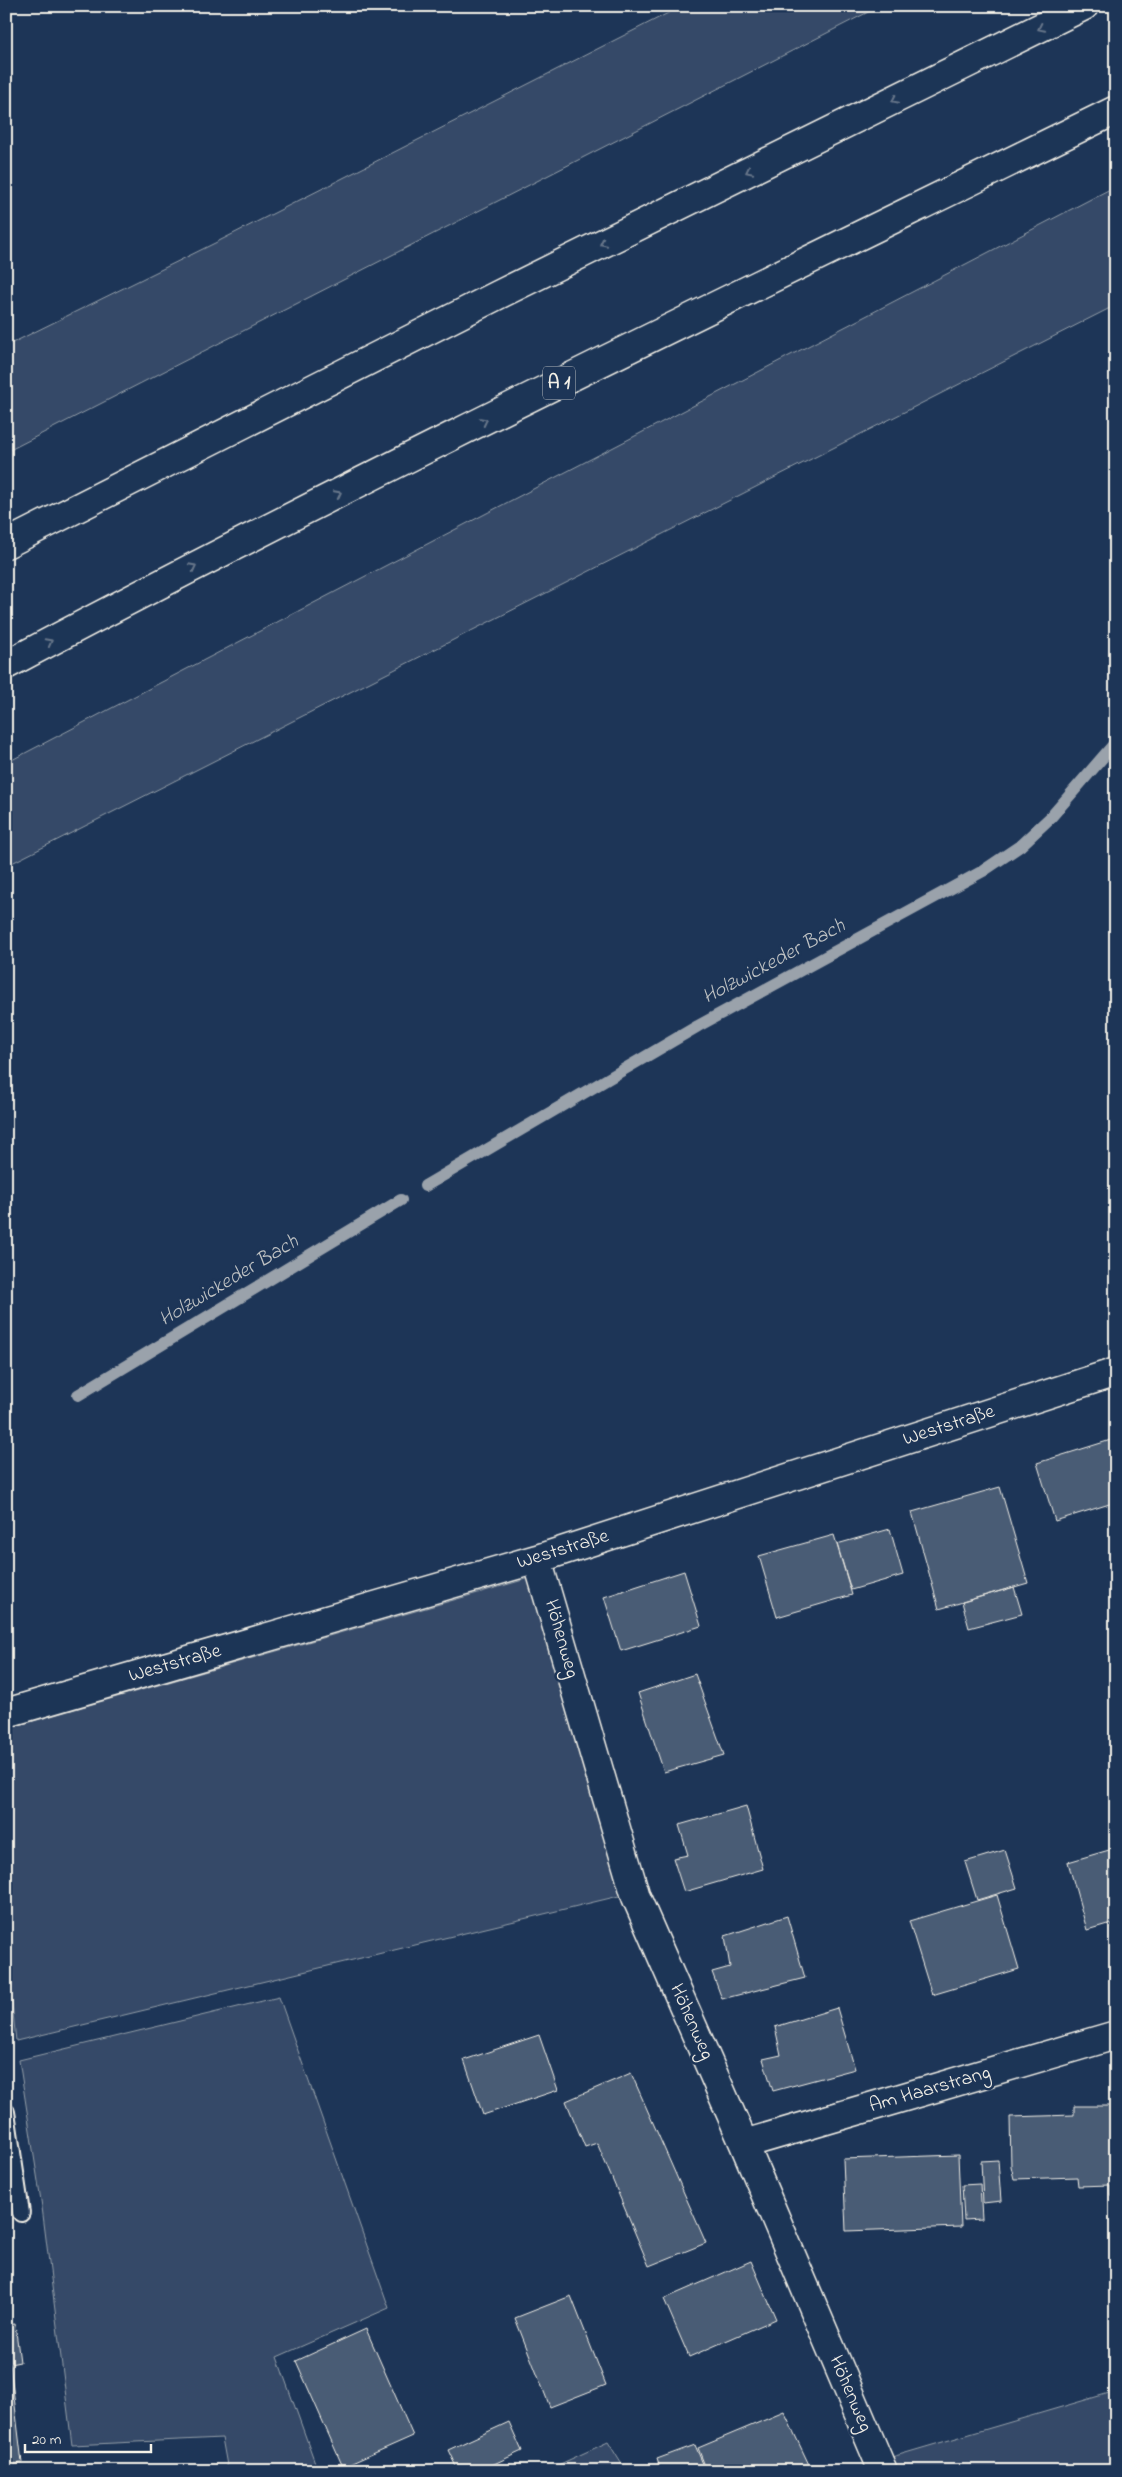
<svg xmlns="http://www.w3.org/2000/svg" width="1122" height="2477" font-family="'Indie Flower',sans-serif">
	<rect width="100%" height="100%" fill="#1d3557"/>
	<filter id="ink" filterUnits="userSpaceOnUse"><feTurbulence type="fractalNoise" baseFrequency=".02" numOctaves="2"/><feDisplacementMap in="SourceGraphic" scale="10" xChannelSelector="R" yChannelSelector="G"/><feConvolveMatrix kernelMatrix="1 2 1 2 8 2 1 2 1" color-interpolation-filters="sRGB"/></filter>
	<g filter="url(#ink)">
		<!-- green -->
		<path fill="#354a67" stroke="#949ea8" d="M682,6H880L6,452V346L215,243Z
			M1116,186V305L6,866V763Z
			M530,1578L623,1895L16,2041L6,1947V1729Z
			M279,1997L389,2308L277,2357L318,2471H228L222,2438L72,2445L42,2207L19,2060Z
			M1116,2391V2471H890L885,2459Z
			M608,2442L626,2471H545Z"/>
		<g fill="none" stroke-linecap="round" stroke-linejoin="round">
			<!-- stream -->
			<path stroke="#9aa2ab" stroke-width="12" d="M425,1186L698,1026L983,871L1020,846L1051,817L1116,742
				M78,1395L401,1200"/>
		</g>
		<!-- building -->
		<path fill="#485b74" stroke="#f4f1e8" d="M1114,1439L1116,1502L1055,1521L1037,1463Z
			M1000,1487L1028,1583L939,1609L912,1512Z
			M890,1529L903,1575L851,1590L837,1544Z
			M834,1535L852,1595L777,1617L759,1556Z
			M684,1571L701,1626L621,1651L604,1597Z
			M1014,1587L1022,1614L969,1628L962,1602Z
			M695,1674L724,1755L664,1772L638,1693Z
			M746,1806L763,1869L684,1892L673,1858L688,1855L679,1825Z
			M1116,1848V1938L1111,1923L1087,1930L1068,1862Z
			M1005,1850L1017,1888L977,1900L965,1862Z
			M997,1895L1019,1969L932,1995L909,1921Z
			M787,1916L805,1978L722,1999L712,1972L730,1967L725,1936Z
			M837,2008L855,2069L773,2091L763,2059L781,2055L775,2027Z
			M539,2035L558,2090L483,2115L464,2060Z
			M631,2073L706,2243L649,2266L597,2143L585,2147L566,2101Z
			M1116,2093V2129H1113L1111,2094Z
			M1074,2106H1110L1112,2130H1116V2195H1110V2185L1078,2186L1077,2177L1014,2179L1011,2166L1010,2117L1074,2115Z
			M958,2155L961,2227L846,2231L843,2159Z
			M998,2160L1001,2201L983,2203L981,2161Z
			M980,2184L982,2219L964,2220L962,2185Z
			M751,2261L776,2319L689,2357L664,2299Z
			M571,2296L606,2385L550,2407L515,2318Z
			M15,2324L20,2362L10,2364L22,2463L6,2465V2325Z
			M366,2329L413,2436L343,2467L296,2361Z
			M784,2412L812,2471H707L698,2448Z
			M509,2422L522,2451L479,2471H458L448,2450Z
			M695,2445L706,2471H661L657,2459Z"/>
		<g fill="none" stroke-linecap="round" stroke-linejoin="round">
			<defs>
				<path id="service" d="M6,2112L21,2213"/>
				<path id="minor" d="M537,1559L636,1897L744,2144L883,2471
					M6,1713L537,1559L1116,1372
					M744,2144L1116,2035"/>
				<path id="motorway" d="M6,544L498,295L1084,6
					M6,665C371,471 745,292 1116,110"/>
			</defs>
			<!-- service casing -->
			<use href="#service" stroke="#f4f1e8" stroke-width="20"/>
			<!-- minor casing -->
			<use href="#minor" stroke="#f4f1e8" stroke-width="31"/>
			<!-- motorway casing -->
			<use href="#motorway" stroke="#f4f1e8" stroke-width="31"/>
			<!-- service -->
			<use href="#service" stroke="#1d3557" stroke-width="16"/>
			<!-- minor -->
			<use href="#minor" stroke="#1d3557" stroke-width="28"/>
			<!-- motorway -->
			<use href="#motorway" stroke="#1d3557" stroke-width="28"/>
		</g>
		<!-- one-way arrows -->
		<defs><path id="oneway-chevron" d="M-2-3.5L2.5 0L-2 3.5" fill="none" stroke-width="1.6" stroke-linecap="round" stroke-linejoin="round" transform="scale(1.25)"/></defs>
		<g stroke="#68778a">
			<use href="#oneway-chevron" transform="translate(1041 28) rotate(154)"/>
			<use href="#oneway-chevron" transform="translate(895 100) rotate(154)"/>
			<use href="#oneway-chevron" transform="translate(749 171) rotate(154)"/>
			<use href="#oneway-chevron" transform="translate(603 243) rotate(154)"/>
			<use href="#oneway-chevron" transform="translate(484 421) rotate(-27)"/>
			<use href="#oneway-chevron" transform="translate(338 494) rotate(-27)"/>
			<use href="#oneway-chevron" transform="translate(193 567) rotate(-27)"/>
			<use href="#oneway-chevron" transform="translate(49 642) rotate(-28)"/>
		</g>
	</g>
	<g text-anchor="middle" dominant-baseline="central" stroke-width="5" stroke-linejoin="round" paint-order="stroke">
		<!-- shield labels -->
		<rect fill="#1d3557" stroke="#b4b9bc" stroke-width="1" x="543" y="366.5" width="32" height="33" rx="4"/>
		<g font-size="19" font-weight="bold" fill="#f4f1e8">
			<text x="559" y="383">A 1</text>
		</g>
		<!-- street labels -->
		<g font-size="20" fill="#f4f1e8" stroke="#1d3557">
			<text transform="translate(949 1426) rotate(-18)">Weststraße</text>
			<text transform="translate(563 1550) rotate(-17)">Weststraße</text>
			<text transform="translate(561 1639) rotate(74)">Höhenweg</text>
			<text transform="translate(175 1664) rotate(-16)">Weststraße</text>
			<text transform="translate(691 2022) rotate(66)">Höhenweg</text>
			<text transform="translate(930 2090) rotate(-16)">Am Haarstrang</text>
			<text transform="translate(850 2394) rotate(67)">Höhenweg</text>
		</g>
		<!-- water labels -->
		<g font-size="21" font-style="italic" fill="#c0c3c4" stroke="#1d3557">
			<text transform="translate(774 962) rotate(-28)">Holzwickeder Bach</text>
			<text transform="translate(229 1281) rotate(-31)">Holzwickeder Bach</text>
		</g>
	</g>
	<!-- margin -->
	<rect width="1122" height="2477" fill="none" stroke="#1d3557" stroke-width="25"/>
	<rect x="12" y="12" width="1097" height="2452" fill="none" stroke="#f4f1e8" stroke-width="2" filter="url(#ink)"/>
	<!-- scale -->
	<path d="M25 2444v8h126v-8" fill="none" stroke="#f4f1e8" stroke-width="2.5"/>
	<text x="32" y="2444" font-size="15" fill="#f4f1e8" stroke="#1d3557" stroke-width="4" paint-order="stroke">20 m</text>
</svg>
